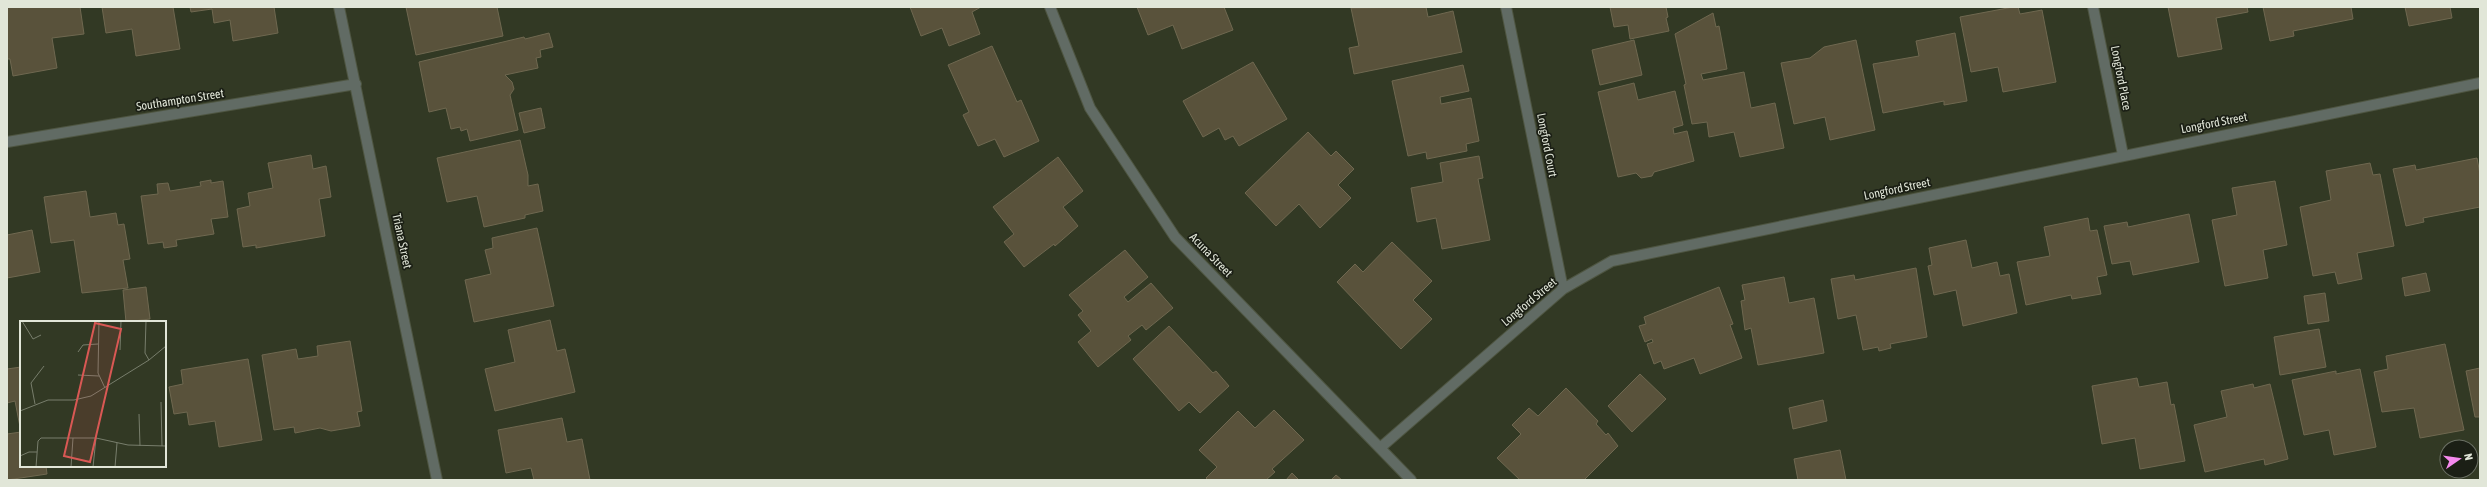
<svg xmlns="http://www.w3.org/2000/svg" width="2487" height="487" font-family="'Asap Condensed',sans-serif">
	<rect width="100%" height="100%" fill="#323924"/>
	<!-- building -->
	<path fill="#59523b" stroke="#6f6850" d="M7,7H80L84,34L52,38L57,68L13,76L10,59H7Z
		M102,7H173L180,49L136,56L132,29L106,33Z
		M190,7H274L278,33L233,41L230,20L214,23L212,9L191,12Z
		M406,7H497L503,36L416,55Z
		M910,7H981L972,12L980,34L949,46L942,28L921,36Z
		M1137,7H1224L1233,30L1182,49L1173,25L1148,35Z
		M1426,7L1428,17L1453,11L1462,52L1354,74L1349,48L1359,46L1351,8Z
		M1610,7H1666L1668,17L1666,18L1669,31L1630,39L1628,25L1614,27Z
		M2013,7H2018L2020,14L2042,10L2056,82L2003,92L1998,67L1971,72L1960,17Z
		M2168,7H2247L2248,12L2216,18L2222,49L2178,57Z
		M2263,7H2351L2353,19L2293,31L2294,36L2270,41Z
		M2405,7H2450L2452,18L2409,26Z
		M1713,13L1716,27L1719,26L1727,69L1701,74L1703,80L1744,72L1751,108L1775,103L1784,148L1740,157L1734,132L1709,137L1707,122L1692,124L1684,85L1686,84L1675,34Z
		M549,33L553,47L540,50L541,57L536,58L538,68L505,75L512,82L514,89L510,95L518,130L470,141L467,129L461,131L460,127L451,129L446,108L429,112L419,62L524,37L525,39Z
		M1955,33L1967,101L1944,105V101L1883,113L1873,64L1919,56L1916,41Z
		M1634,40L1642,75L1600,85L1592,50Z
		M1856,40L1875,130L1830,140L1825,117L1794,124L1781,63L1810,58L1824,47Z
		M992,46L1017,102L1021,100L1039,141L1004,157L995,139L978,146L963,115L969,112L948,65Z
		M1253,62L1287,119L1239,146L1233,136L1225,140L1219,128L1203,137L1183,101Z
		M1463,65L1469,91L1440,97L1441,104L1471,98L1479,141L1466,144L1467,151L1427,159L1426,152L1408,156L1392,81Z
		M1634,83L1638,100L1675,91L1683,125L1673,128L1674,134L1687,131L1694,161L1654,172L1652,176L1641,178L1636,173L1618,177L1598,92Z
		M541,108L545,128L524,133L519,113Z
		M1308,132L1331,156L1336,151L1354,169L1338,185L1351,198L1320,228L1299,204L1276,226L1245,193Z
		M520,140L528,175V186L538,184L543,211L525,215V218L484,227L477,196L447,202L437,158Z
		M311,155L313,169L326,166L331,197L319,199L325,236L256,248V245L243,247L237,209L250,206L248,193L273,188L268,163Z
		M1479,156L1483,178L1478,179L1490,240L1442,249L1436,218L1417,222L1411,188L1443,182L1440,163Z
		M1058,157L1083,191L1063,207L1078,226L1055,246L1054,244L1024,267L1004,242L1014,234L993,207Z
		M2477,158L2480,174V207L2423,218L2424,222L2406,226L2393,169L2415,165L2416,170Z
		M2370,163L2373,175L2380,174L2394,246L2357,253L2362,279L2338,284L2335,272L2313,276L2300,207L2331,200L2326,171Z
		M211,180V183L223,181L228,217L211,219L214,234L176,240L177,246L164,248L163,242L148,244L141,196L158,194L157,184L168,183L170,191L201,186L200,182Z
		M2275,181L2287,245L2263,250L2268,278L2225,286L2212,220L2237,215L2232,188Z
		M86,191L90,217L116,213L118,225L124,224L130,259L123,260L128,288L82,293L74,240L51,243L44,197Z
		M2189,214L2199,262L2133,275L2130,261L2112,264L2104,226L2127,222L2128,227Z
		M2088,218L2090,231L2097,230L2107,275L2097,277L2101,294L2072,299L2071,295L2026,305L2017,262L2050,256L2044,227Z
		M537,228L554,306L474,322L465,280L491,274L485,250L493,248L492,238Z
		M32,230L40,272L7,278V235Z
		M1966,240L1972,268L1997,262L2000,276L2009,274L2017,313L1963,326L1956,290L1934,295L1928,266L1932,265L1929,248Z
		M1392,242L1432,281L1413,300L1432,319L1401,349L1337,282L1355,264L1363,272Z
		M1125,250L1148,277L1124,297L1128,302L1151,283L1173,308L1146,330L1142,325L1128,336L1131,340L1098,367L1078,342L1091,331L1078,315L1083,311L1069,295Z
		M1916,268L1927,337L1890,344L1891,348L1879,351L1878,347L1863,350L1856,315L1838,319L1831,279L1854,275L1855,280Z
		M2426,273L2430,291L2405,296L2402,278Z
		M1784,277L1789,303L1814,298L1824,353L1758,365L1751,328L1745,330L1741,301L1745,300L1742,285Z
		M146,287L150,319L126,322L123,290Z
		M1719,287L1733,324L1730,325L1742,358L1700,374L1694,358L1664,369L1661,361L1654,364L1647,344L1653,342L1652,339L1645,342L1639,326L1646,324L1644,317Z
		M2325,293L2329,321L2308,324L2304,296Z
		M550,320L557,351L565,349L575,392L495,411L485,369L515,362L508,330Z
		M1169,326L1213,373L1216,371L1229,386L1200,413L1189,402L1179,411L1133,359Z
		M2319,329L2326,367L2280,375L2274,337Z
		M350,341L362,411L357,412L360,426L331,431L320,428L295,433L294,427L274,430L262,355L296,349L298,359L318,356L317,346Z
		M2445,344L2464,430L2420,438L2414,408L2382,412L2374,372L2388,369L2386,356Z
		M248,359L262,440L219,447L215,421L189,425L187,412L174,414L169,387L183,384L181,370Z
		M21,367V466H46L47,474L7,480V434L21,432L15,401L7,403V369Z
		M2480,368V417H2475L2466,371Z
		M2360,369L2376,447L2334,455L2329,430L2304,435L2292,380L2336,371V374Z
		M1640,374L1666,399L1632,432L1608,406Z
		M2137,378L2139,387L2167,382L2171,405L2174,404L2185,461L2140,469L2135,438L2102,444L2092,386Z
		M2253,384L2254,388L2270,384L2288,459L2265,465L2264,459L2205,472L2194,425L2227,417L2221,391Z
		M1566,388L1598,421L1596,424L1606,435L1608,433L1618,446L1584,480H1520L1497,458L1521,434L1512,425L1529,408L1538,416Z
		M1823,400L1827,421L1793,429L1789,408Z
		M1274,410L1304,440L1272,469L1275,472L1266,480H1208L1206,478L1217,467L1199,450L1238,411L1255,428Z
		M562,418L567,442L582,439L590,480H534L531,468L506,473L498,430Z
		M1840,450L1846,480H1798L1794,459Z
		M1292,473L1299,480H1286Z
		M1336,475L1342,480H1331Z"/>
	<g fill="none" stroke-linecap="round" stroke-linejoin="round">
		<defs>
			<path id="minor" d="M339,7L437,480
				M1050,7L1090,108L1175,237L1411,480
				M1506,7L1563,289
				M2093,7L2123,155
				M7,142L356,84
				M1380,448L1563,289L1612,261L2480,83"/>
		</defs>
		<!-- minor casing -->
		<use href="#minor" stroke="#4e5541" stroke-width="12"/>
		<!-- minor -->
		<use href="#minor" stroke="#616b64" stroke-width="10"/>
	</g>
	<g text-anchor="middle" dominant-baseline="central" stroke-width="3.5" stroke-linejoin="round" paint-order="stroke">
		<!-- street labels -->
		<g font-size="12" fill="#e1e6d8" stroke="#1b1f15">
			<text transform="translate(2121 78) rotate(79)">Longford Place</text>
			<text transform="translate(180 100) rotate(-9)">Southampton Street</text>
			<text transform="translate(2214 123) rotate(-11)">Longford Street</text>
			<text transform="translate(1547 145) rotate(79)">Longford Court</text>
			<text transform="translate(1897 189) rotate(-12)">Longford Street</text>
			<text transform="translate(402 241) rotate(78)">Triana Street</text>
			<text transform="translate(1211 255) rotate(46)">Acuna Street</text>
			<text transform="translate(1529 302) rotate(-40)">Longford Street</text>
		</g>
	</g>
	<!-- overview -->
	<g transform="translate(20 321)">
		<rect width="146" height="146" fill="#323924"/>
		<path fill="none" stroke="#787e6c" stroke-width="1" d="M2,0L13,18L21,14M79,0L78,52L85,67M126,0L125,32L129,39M100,29L101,0M58,31L63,24L78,23M58,54L79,55M141,81L142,125M15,83L11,62L24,45M0,90L28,79H54L71,75L129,39L146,25M119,93L120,125M0,135L9,131H17M16,146L18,120L21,117H76L108,124L146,125M51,146L53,117M73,146L76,117M95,146L97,122"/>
		<path fill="#d95854" fill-opacity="0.15" stroke="#d95854" stroke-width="2" d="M75,2L101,8L70,141L44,135Z"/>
		<rect width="146" height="146" fill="none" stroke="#e1e6d8" stroke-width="2"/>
	</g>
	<!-- border -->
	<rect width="2487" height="487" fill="none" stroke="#e1e6d8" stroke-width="16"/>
	<!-- north arrow -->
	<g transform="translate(2459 459) rotate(77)"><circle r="19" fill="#1b1f15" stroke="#6a6f63"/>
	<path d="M0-3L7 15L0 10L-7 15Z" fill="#f589ee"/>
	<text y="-6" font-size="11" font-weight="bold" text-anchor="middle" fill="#e1e6d8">N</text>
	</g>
</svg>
